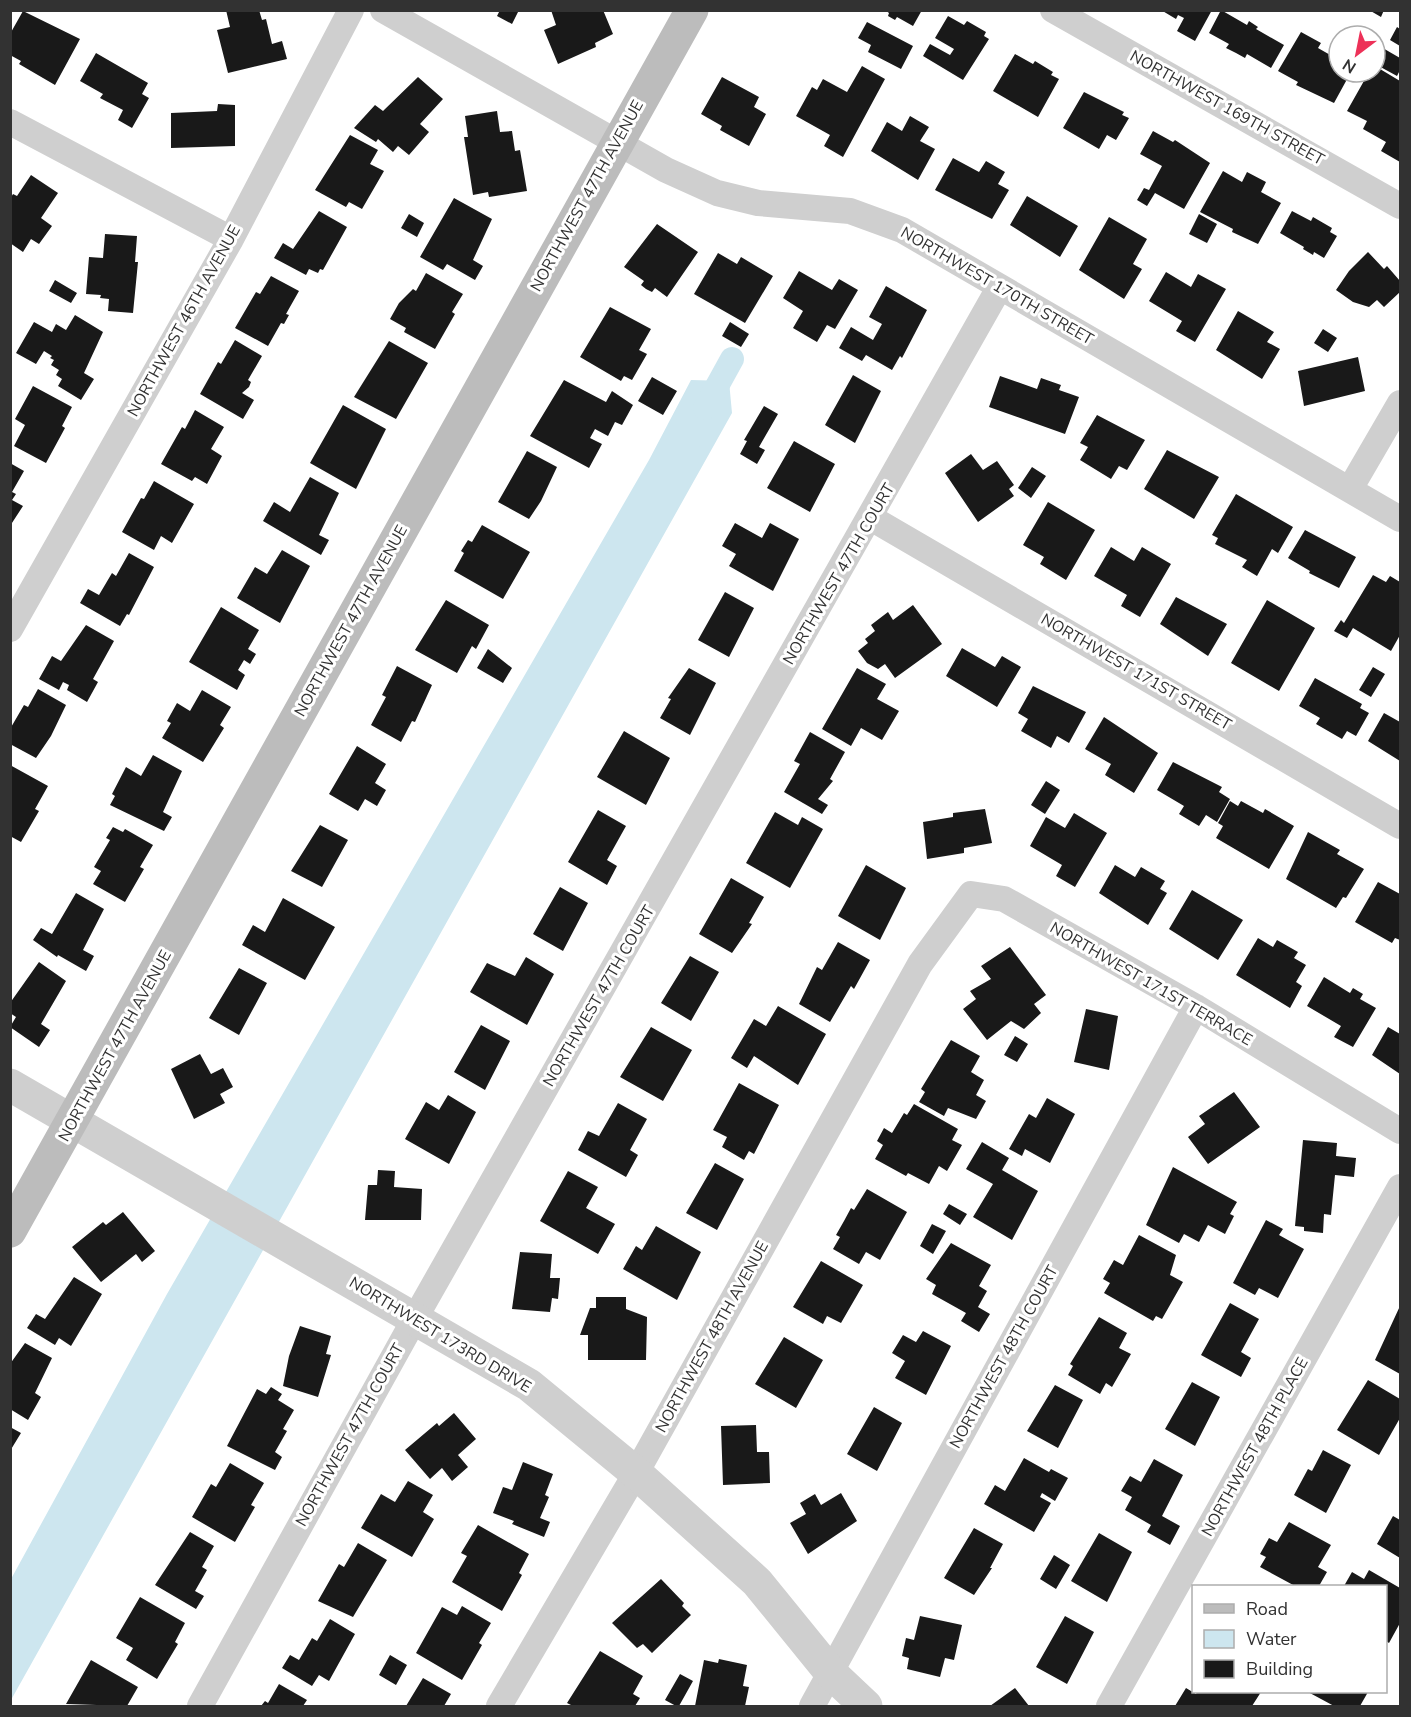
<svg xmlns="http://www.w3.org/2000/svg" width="1411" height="1717" font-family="'Nunito Sans',sans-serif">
	<rect width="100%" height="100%" fill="#fff"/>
	<!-- water -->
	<path fill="#cde6ef" d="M691,380L729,381L732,413L11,1700V1579L167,1294L649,460Z"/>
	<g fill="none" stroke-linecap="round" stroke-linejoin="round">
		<!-- canal -->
		<path stroke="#cde6ef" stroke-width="24" d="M705,408L732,359"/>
	</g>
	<!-- building -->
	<path fill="#191919" d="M226,10H259L262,20L266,19L272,44L282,41L287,59L228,73L217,30L230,27Z
		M500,10H519L512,24L497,16Z
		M551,10H603L613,34L595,43L596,47L558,64L544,30L556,25Z
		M885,10H922L913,26L897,17L895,20L888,16L889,13Z
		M1161,10H1212L1195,41L1177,31L1184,18L1178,15L1176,19Z
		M1221,10L1247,25L1249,21L1258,27L1256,29L1284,45L1271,68L1247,54L1245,58L1236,53L1226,48L1229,44L1209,33Z
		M1369,10H1384L1381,17Z
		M23,11L80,39L55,85L19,64L21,61L10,55V34Z
		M948,16L964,25L967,21L986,32L984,36L989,39L963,80L923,56L930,44L950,55L954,49L935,38Z
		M867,22L913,46L901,69L868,52L871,45L858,38Z
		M1397,27L1400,29V46L1390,40Z
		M1301,32L1321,43L1318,48L1339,60V72H1351L1334,103L1296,85L1298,82L1278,71Z
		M1381,47L1400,58V70L1397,76L1375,64Z
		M96,53L148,83L142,94L149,98L132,128L118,120L123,110L100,98L103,94L80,81Z
		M1015,54L1033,64L1035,61L1053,72L1051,75L1059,79L1038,117L993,91Z
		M862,66L885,79L843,157L824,146L830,135L796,116L812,87L817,90L823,79L847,92Z
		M1375,66L1400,81V162L1381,151L1386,142L1363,129L1367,121L1347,111L1369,72H1375Z
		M418,77L443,99L420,124L429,132L409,155L398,146L393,152L378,139L376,142L354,128L375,105L383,111Z
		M722,77L759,97L754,107L766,114L749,146L720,130L722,126L701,114Z
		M1084,92L1124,112L1122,115L1129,118L1116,140L1107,135L1099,149L1063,128Z
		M218,104L235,105V146L171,148V113L217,111Z
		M497,111L500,132L512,131L515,151L520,150L527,191L489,197L488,192L473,195L464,137H468L465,116Z
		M910,116L929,127L920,141L935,149L918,180L871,151L887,122L902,131Z
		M1153,131L1173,142L1175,140L1210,163L1184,209L1155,193L1147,206L1137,200L1144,188L1149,190L1162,166L1140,154Z
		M350,135L378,150L370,164L384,171L362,209L349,202L346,207L315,190Z
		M953,158L979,172L986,161L1005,172L998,184L1009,190L992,219L935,190Z
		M1223,171L1242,182L1247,172L1266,182L1261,192L1281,203L1258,244L1232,232L1233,229L1200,212Z
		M31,175L58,193L41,218L52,226L39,244L31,239L23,252L10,243V199L13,194L17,196Z
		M1027,196L1078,226L1060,257L1010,225Z
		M454,198L492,219L473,260L483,266L475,280L447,264L443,270L420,257Z
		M319,211L347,227L323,270L320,269L318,273L309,269L306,275L274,258L283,243L293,249Z
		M1292,211L1311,221L1313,217L1332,228L1330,232L1337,236L1324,258L1314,252L1313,255L1303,249L1304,247L1280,233Z
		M409,214L424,223L417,237L401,228Z
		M1199,214L1217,224L1207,243L1189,234Z
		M1109,217L1147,239L1133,264L1142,269L1124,299L1079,270Z
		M657,224L698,252L667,297L655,288L652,292L646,289L641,285L644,281L624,267Z
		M105,234L137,236L135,262H138L133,313L108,311L109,299L100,298L101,295L86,294L89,257L103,258Z
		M1368,252L1384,269L1387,266L1400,281V292L1384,307L1377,300L1369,307L1353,302L1336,290L1349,271Z
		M718,253L737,264L741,257L773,276L745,323L694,294Z
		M799,271L832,290L839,279L858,290L835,329L827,325L817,342L793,328L803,311L783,298Z
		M1166,272L1191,287L1198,274L1226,289L1195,342L1176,331L1182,321L1149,301Z
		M426,273L463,294L452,312L455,314L435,349L404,332L406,328L390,319L399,303L413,289L416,291Z
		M271,276L299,291L286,314L289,315L284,324L281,323L268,346L235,328L256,292L260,294Z
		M55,280L77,293L71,303L49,291Z
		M886,286L927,310L902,358L900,356L892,370L866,355L862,361L839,348L851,327L873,340L882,324L869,317Z
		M610,307L651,329L639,350L647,354L632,380L624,376L621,381L580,357Z
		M1238,311L1274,332L1267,342L1280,349L1262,379L1216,350Z
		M75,315L103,332L84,373L94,379L81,400L58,386L62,379L56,375L59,370L51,365L54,360L50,358L52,356L44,351L36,364L16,353L34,322L52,332L56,324L66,330Z
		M730,322L749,334L741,347L722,336Z
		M1323,329L1337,338L1328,352L1314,343Z
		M235,340L262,356L248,380L251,382L249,387L242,393L254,400L243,419L200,394L218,362L221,364Z
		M389,341L428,363L396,419L354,397Z
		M1358,357L1365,391L1304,406L1298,371Z
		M853,375L881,391L855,443L825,425Z
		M1000,376L1037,389L1041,378L1061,385L1059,390L1079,397L1065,434L989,407Z
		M652,377L677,391L663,415L638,401Z
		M564,380L606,402L612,391L633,405L622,425L615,422L608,436L595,429L590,438L602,444L589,468L530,436Z
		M33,386L72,407L62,426L65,428L46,463L14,446L25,425L15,419Z
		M343,405L386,429L356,489L310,463Z
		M764,406L778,414L759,447L765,450L757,464L740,454L747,441L744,440Z
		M195,410L224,427L211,449L222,456L207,484L195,477L192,481L161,464L182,427L185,429Z
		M1097,415L1145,440L1127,470L1119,466L1111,479L1080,460L1088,447L1080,443Z
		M794,441L835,464L810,512L767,488Z
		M1167,450L1219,477L1194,519L1144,489Z
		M527,451L557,467L541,501L529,519L498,502Z
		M971,454L983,470L997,461L1014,485L1009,489L1014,496L978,522L945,473Z
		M10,463L24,471L12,492L16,494L12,500L23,506L10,526Z
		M1032,467L1046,476L1031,498L1018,488Z
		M310,477L339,493L319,535L329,540L321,555L263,521L274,502L290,512Z
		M154,481L194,504L172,543L161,536L154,550L122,532L141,498L144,499Z
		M1236,494L1293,527L1278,553L1272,549L1257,576L1242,567L1247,560L1215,544L1218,538L1212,535Z
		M1048,502L1095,530L1066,580L1040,564L1044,557L1023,545Z
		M735,523L762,538L770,523L799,539L773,591L729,566L736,554L722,546Z
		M482,525L530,552L503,599L454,571L464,553L461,551L468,540L472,542Z
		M1305,530L1356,557L1339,588L1309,573L1310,571L1288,558Z
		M1111,547L1134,561L1142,547L1171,564L1140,617L1121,606L1127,595L1094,576Z
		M282,550L310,566L280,623L237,598L255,567L267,574Z
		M129,553L154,567L129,615L127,614L120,626L80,603L88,589L99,595L112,573L116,576Z
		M1373,575L1386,582L1390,576L1400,582V635L1391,651L1353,628L1347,638L1334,631L1341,620L1344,623Z
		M725,592L754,608L729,657L698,640Z
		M1176,597L1227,624L1208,656L1160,624Z
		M446,600L489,625L476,649L472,646L457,673L415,650Z
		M1267,600L1315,628L1279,691L1231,663Z
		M913,605L942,644L895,678L885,664L878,669L867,663L858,651L868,643L865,639L875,631L871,625L888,612L893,620Z
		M221,607L259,630L248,649L256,654L250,664L244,660L238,670L245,675L237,690L189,662Z
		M86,625L114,641L93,679L98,682L87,702L67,690L69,685L63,682L59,690L39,679L52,656L61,661Z
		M962,648L995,667L1002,656L1021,667L997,707L946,676Z
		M488,649L512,668L503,683L477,668Z
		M397,666L432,685L415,722L412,721L401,742L371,725L386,697L382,695Z
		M1373,667L1385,674L1371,697L1359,690Z
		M689,668L716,683L690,735L660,718L671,699L668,698Z
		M857,668L886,684L877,699L899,711L882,740L861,728L851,746L822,729Z
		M1315,678L1362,704L1360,708L1369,713L1356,736L1347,731L1342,739L1316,724L1320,718L1299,706Z
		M1033,686L1086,712L1069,743L1057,736L1051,748L1021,731L1028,719L1018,713Z
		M38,689L66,705L51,736L36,758L10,744V729L24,705L28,707Z
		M202,690L231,707L220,725L224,728L203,762L162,738L171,723L167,721L177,703L190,711Z
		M1384,713L1400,722V761L1368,741Z
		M1104,717L1158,753L1134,793L1105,775L1111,764L1085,749Z
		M624,731L670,758L646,805L597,777Z
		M810,732L845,752L830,779L833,781L818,799L828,805L822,814L784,792L800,764L794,761Z
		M357,746L386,764L375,783L386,790L377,806L365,799L358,811L329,794Z
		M153,755L182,771L163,812L172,817L164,831L110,805L115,796L112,794L126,767L141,776Z
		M1173,762L1222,787L1219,792L1230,799L1217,822L1206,815L1199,826L1179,814L1184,806L1157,790Z
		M10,765L48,786L35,809L39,811L21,842L10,836Z
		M1046,781L1060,790L1045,814L1031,805Z
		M1230,801L1238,806L1241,801L1263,813L1265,809L1294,826L1269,869L1216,838L1223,826L1218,823Z
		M985,809L992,843L964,848V853L927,859L923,822L953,817V813Z
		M598,810L626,826L607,860L617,866L607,885L568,862Z
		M775,812L798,825L802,817L823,829L790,888L746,863Z
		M1074,813L1107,833L1075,887L1056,876L1062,865L1030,846L1046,817L1065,828Z
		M320,825L348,840L322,887L291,871Z
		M113,827L123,832L125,829L153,845L140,867L144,869L125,902L93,884L101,871L94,867L110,840L106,838Z
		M1308,832L1340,850L1337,854L1364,869L1346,898L1343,897L1336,908L1286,879Z
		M866,865L906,888L880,940L838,916Z
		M1115,865L1135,877L1141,867L1165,881L1160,889L1167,893L1148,925L1099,893Z
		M731,878L764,897L749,923L752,924L732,953L699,934Z
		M1378,882L1400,894V940L1395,938L1392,943L1355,922Z
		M560,887L588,903L563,951L533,934Z
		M1192,890L1243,920L1218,960L1169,929Z
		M76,893L104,909L83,950L94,956L86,971L58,955L57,957L33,940L41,928L52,934Z
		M283,898L335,927L305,980L242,945L253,925L265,932Z
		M1258,938L1273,947L1277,940L1298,952L1294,958L1306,965L1296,982L1302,986L1290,1008L1236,975Z
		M838,942L870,960L854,989L851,986L830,1022L799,1004L817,967L822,970Z
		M1010,947L1046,995L1034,1004L1041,1013L1024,1029L1011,1021L987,1040L963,1009L976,999L970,991L991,979L981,966Z
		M690,956L719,972L691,1021L661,1003Z
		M526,957L554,974L527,1025L470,992L487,963L515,976Z
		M39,962L66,981L41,1024L50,1030L39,1047L10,1027L16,1017L10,1013V1003Z
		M239,968L267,983L239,1035L209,1018Z
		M1324,977L1350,993L1353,988L1363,994L1360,999L1376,1008L1353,1047L1334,1037L1341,1026L1307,1006Z
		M778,1006L826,1034L798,1085L754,1056L747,1068L731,1058L754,1019L766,1026Z
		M1086,1009L1118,1016L1109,1070L1074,1062Z
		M481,1025L510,1041L485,1090L454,1072Z
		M651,1027L692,1050L663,1101L620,1077Z
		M1388,1027L1400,1034V1074L1372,1055Z
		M1015,1036L1028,1044L1017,1062L1004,1055Z
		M951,1040L980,1056L971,1072L984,1080L976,1095L986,1101L976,1119L948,1108L944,1116L919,1102L925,1092L921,1089Z
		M200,1054L211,1074L223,1068L233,1087L220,1094L225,1103L194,1119L171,1069Z
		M739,1083L779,1105L754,1154L749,1151L744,1160L722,1147L727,1137L713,1130Z
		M1234,1092L1260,1127L1208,1164L1188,1137L1205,1124L1199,1116Z
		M448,1095L476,1112L449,1164L405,1139L426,1102L439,1110Z
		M1047,1098L1075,1114L1050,1163L1025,1149L1022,1156L1009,1149L1029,1114L1036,1118Z
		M618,1103L647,1119L630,1150L638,1155L626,1177L578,1150L588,1131L599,1136Z
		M914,1104L958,1129L952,1140L962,1145L947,1171L939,1166L929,1184L908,1173L906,1176L875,1159L883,1145L877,1141L884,1128L892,1133L904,1113L907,1115Z
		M1303,1140L1337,1143L1336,1156L1356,1158L1354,1177L1335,1175L1331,1215L1324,1214L1323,1233L1304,1231V1227L1295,1226Z
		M982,1142L1009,1158L1002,1170L1038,1191L1012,1240L973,1217L993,1184L966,1169Z
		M715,1163L744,1179L717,1230L686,1213Z
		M1173,1167L1237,1202L1230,1214L1234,1216L1225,1234L1208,1225L1199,1242L1184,1234L1179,1243L1146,1225Z
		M378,1170L395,1171L394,1187L422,1189L421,1220H365L368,1185H377Z
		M568,1171L598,1187L586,1208L615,1224L598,1254L540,1221Z
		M867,1189L907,1212L880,1260L866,1252L859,1264L833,1249L840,1237L836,1235L844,1221L851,1208L854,1210Z
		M949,1204L967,1214L960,1225L943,1214Z
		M123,1212L155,1251L142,1262L136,1254L101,1282L72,1247L103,1222L106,1225Z
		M1266,1220L1283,1229L1279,1235L1304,1249L1278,1298L1259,1288L1255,1295L1233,1283Z
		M932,1224L946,1231L933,1254L920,1246Z
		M656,1226L701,1252L677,1300L623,1269L636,1246L642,1250Z
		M1139,1235L1176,1255L1170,1275L1183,1282L1162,1319L1156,1316L1153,1321L1104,1293L1110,1283L1103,1279L1114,1260L1123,1265Z
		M951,1243L991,1265L979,1286L987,1291L978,1307L990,1314L979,1332L961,1321L966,1313L932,1294L936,1285L926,1279Z
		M520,1252L552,1254L550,1278H560L558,1299L552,1298L550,1312L512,1309Z
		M821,1261L863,1285L841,1323L827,1316L823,1324L793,1307Z
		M74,1277L102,1294L71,1346L59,1338L55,1345L27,1328L36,1314L45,1319Z
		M596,1297H626V1309L647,1317L646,1360H588V1335H580L590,1308H596Z
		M1230,1303L1259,1319L1241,1352L1251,1358L1241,1377L1201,1355Z
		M1400,1306V1374L1375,1360Z
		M1099,1317L1127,1333L1119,1348L1131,1354L1112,1387L1106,1383L1100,1394L1068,1375L1073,1366L1070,1364Z
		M300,1326L331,1336L326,1354L331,1355L318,1397L283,1386L289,1356Z
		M923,1331L951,1346L926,1395L895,1378L905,1361L892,1353L903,1335L916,1342Z
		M784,1337L823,1360L796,1408L755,1384Z
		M25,1343L52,1358L35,1393L41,1397L28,1420L10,1409V1364Z
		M1368,1380L1400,1399V1418L1379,1455L1337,1430Z
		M1192,1382L1220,1397L1195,1446L1165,1429Z
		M1055,1385L1083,1400L1058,1448L1027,1431Z
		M271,1387L282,1394L278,1400L294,1410L283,1429L287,1431L275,1452L282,1457L275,1470L227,1446L257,1389L266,1394Z
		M874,1407L902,1423L877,1471L847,1454Z
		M454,1413L476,1439L458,1455L468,1467L452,1481L442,1468L430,1479L405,1450L437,1423L439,1426Z
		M756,1425L757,1452H769L770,1483L723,1485L721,1426Z
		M10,1427L21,1433L10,1451Z
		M1323,1450L1351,1465L1326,1513L1294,1495L1308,1469L1312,1471Z
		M1024,1458L1049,1472L1051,1469L1068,1478L1055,1501L1042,1493L1040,1497L1051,1503L1034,1532L984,1504L995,1485L1005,1491Z
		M1154,1459L1183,1475L1162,1516L1180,1526L1170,1545L1147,1532L1151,1525L1125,1510L1132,1497L1121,1491L1130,1476L1141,1482Z
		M523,1462L553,1474L545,1495L549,1497L540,1518L550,1522L544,1537L512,1524L514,1521L493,1513L503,1487L512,1490Z
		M230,1463L264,1483L251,1505L255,1507L235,1542L192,1517L211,1484L216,1487Z
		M408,1481L433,1495L423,1512L434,1519L412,1557L361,1528L381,1494L395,1502Z
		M841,1493L857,1521L808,1554L790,1523L806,1514L800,1503L815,1494L821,1505Z
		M1393,1516L1400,1520V1558L1377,1544Z
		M1289,1522L1331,1545L1318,1567L1327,1572L1319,1586H1295L1260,1567L1266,1557L1260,1554L1269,1538L1277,1542Z
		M478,1525L529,1554L519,1573L522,1575L502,1611L452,1582L467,1556L461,1553Z
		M974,1528L1003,1544L990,1568H992L974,1595L944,1578Z
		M190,1532L214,1546L202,1567L207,1570L195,1591L204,1596L196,1609L155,1585Z
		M1099,1533L1132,1552L1107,1602L1071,1581Z
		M358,1543L387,1560L353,1617L318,1601L339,1564L344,1567Z
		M1054,1555L1070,1565L1056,1589L1040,1579Z
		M1369,1570L1400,1588V1623L1389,1643L1386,1641V1586H1344L1352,1572L1364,1579Z
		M661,1579L684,1603L682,1606L691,1615L652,1653L643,1644L637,1648L612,1623Z
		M140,1597L185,1623L175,1642L178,1644L157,1679L126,1660L133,1648L116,1638Z
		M462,1606L491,1623L479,1643L482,1645L462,1680L416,1653L442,1607L457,1615Z
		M920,1616L962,1625L954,1660L945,1658L940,1677L907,1669L909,1658L902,1656L906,1638L914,1640Z
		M1065,1616L1094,1632L1067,1684L1036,1667Z
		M330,1619L355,1634L329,1681L319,1675L312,1686L282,1668L290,1655L299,1660L312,1638L317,1641Z
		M600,1651L643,1676L633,1694L640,1698L635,1706H573L567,1703Z
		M390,1655L407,1665L396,1685L379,1675Z
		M719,1659L747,1665L743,1686L749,1687L745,1706H695L704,1660L718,1663Z
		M91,1660L138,1687L127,1706L66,1704Z
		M680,1674L693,1681L679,1706H676L665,1700Z
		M423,1678L451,1694L444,1706H406Z
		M279,1684L307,1700L303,1706H261L265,1701L268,1703Z
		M1015,1688L1029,1706H990Z
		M1186,1688L1196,1694L1197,1692H1261L1252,1706H1175Z
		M1308,1692H1368L1360,1706H1334Z"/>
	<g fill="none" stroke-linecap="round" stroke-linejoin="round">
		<!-- minor -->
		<path stroke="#cfcfcf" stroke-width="26" d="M383,10L666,170L717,193L758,203L850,211L902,230L1400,519
			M1053,10L1400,206
			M10,122L231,239
			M1350,489L1400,403
			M871,518L1400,826
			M10,629L231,239L351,10
			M200,1706L414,1320L999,288
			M499,1706L636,1473L920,964L971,894L1004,899L1196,1007L1400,1131
			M812,1706L1196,1007
			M1109,1706L1400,1187"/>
		<!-- tertiary -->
		<path stroke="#cfcfcf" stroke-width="33" d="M10,1085L529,1385L636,1473L757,1582L831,1673L866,1706"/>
		<!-- secondary -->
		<path stroke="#bcbcbc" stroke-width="33" d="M10,1231L692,10"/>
	</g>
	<g text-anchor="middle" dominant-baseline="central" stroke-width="6" stroke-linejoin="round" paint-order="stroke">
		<!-- street labels -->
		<g font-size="16" fill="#323232" stroke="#fff">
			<text transform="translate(1227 108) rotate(29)">NORTHWEST 169TH STREET</text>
			<text transform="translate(587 196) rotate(-61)">NORTHWEST 47TH AVENUE</text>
			<text transform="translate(997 286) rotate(30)">NORTHWEST 170TH STREET</text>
			<text transform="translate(184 321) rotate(-61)">NORTHWEST 46TH AVENUE</text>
			<text transform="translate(839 574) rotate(-60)">NORTHWEST 47TH COURT</text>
			<text transform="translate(351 621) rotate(-61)">NORTHWEST 47TH AVENUE</text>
			<text transform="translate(1136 672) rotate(30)">NORTHWEST 171ST STREET</text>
			<text transform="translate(1151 984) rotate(30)">NORTHWEST 171ST TERRACE</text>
			<text transform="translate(599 996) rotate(-60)">NORTHWEST 47TH COURT</text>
			<text transform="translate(115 1046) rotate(-61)">NORTHWEST 47TH AVENUE</text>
			<text transform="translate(440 1335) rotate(31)">NORTHWEST 173RD DRIVE</text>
			<text transform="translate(712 1337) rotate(-61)">NORTHWEST 48TH AVENUE</text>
			<text transform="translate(1004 1357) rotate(-61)">NORTHWEST 48TH COURT</text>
			<text transform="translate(350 1435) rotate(-61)">NORTHWEST 47TH COURT</text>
			<text transform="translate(1255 1447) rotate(-61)">NORTHWEST 48TH PLACE</text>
		</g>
	</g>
	<!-- border -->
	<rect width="1411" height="1717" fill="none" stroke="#323232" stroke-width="24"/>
	<!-- legend -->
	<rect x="1192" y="1585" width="195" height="108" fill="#ffffff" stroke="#adadad" stroke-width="1.5"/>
	<rect x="1204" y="1604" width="30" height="9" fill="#bcbcbc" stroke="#adadad" stroke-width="1.5"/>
	<text x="1246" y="1615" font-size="18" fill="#323232">Road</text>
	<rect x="1204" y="1630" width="30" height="18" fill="#cde6ef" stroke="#adadad" stroke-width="1.5"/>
	<text x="1246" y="1645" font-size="18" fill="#323232">Water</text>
	<rect x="1204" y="1660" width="30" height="18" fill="#191919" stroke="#adadad" stroke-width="1.5"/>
	<text x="1246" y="1675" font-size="18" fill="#323232">Building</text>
	<!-- north arrow -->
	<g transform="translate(1357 54) rotate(212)"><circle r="28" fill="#ffffff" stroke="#adadad" stroke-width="1.5"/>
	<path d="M0-4.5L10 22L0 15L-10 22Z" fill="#ed3158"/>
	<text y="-9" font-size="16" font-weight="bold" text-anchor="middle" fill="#323232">N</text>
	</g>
</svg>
